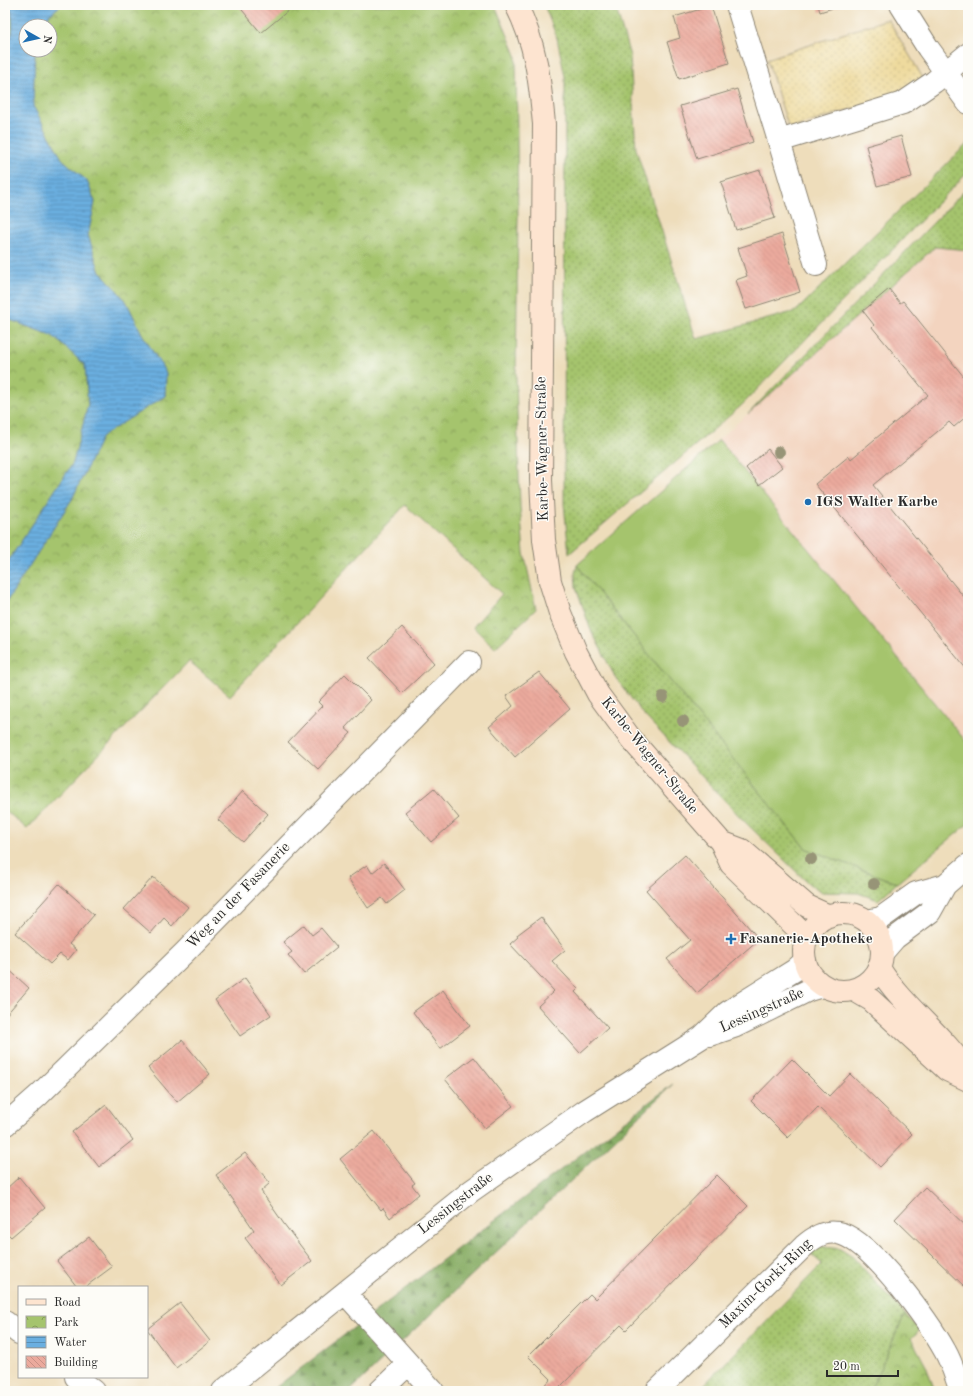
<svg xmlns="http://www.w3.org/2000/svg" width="973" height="1396" font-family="'Old Standard TT',serif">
	<defs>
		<pattern id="grass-dots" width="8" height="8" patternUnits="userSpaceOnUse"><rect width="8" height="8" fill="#a5c46d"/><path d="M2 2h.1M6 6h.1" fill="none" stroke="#879f5a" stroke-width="1.8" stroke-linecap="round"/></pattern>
		<pattern id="forest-firs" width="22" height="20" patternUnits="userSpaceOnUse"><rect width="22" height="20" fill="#84aa60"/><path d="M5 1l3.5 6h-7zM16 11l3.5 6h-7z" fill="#6c8b4f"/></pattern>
		<pattern id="sand-dots" width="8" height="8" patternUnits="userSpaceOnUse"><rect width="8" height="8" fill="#eeda9e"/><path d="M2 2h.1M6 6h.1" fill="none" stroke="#cb8" stroke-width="1.8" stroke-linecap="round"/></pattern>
		<pattern id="park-crowns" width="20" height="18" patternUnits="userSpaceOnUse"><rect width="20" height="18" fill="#a5c46d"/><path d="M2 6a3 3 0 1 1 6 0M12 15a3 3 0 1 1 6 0" fill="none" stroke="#879f5a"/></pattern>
		<pattern id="water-rules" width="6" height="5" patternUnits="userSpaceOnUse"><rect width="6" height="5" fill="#6bafe0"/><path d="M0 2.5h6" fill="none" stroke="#588fb6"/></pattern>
		<pattern id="building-back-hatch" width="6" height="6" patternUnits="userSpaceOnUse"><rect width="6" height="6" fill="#ebaa9d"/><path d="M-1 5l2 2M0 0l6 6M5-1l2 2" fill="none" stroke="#ca9287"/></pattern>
	</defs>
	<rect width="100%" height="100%" fill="#fdfcf7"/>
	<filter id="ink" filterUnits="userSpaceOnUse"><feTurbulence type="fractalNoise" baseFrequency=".025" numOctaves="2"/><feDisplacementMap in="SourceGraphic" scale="8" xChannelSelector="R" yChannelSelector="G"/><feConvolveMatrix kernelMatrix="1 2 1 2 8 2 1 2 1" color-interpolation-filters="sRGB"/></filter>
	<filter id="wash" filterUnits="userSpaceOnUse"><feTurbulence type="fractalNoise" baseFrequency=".012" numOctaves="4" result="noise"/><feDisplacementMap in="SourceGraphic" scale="16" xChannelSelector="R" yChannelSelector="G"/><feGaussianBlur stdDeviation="0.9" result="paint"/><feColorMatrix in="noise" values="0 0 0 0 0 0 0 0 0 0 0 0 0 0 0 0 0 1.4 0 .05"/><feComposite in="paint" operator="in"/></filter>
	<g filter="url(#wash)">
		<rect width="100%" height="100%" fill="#edb"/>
		<!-- built -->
		<path fill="#f3d4bf" d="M936,247L968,250V824L897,883L577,565Z"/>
		<!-- grass -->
		<path fill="url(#grass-dots)" stroke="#68784c" d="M544,5H615L630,56L636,149L696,339L796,311L968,143V172L742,405L569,554L564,504L565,77L557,38Z
			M968,187V250L935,247L748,414Z
			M577,565L805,848L897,883L878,900L858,893L820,892L808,883L744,821L643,714L615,677L590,628L576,587L575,573Z
			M818,1246L840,1249L853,1257L905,1314L870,1391H698L822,1264L809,1252Z"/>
		<!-- forest -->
		<path fill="url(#forest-firs)" stroke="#586a46" d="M673,1084L350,1391H271Z"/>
		<!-- sand -->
		<path fill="url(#sand-dots)" stroke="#8c8264" d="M888,19L923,78L900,94L789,129L767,59Z"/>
		<!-- park -->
		<path fill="url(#park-crowns)" stroke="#68784c" d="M5,5H10C13,21 16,34 5,47Z
			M61,5H495L516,55L518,220L516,379L520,507L524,553L536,609L495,648L473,627L502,594L405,505L230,696L189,661L27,829L5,810V604L72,499L102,436L165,396L166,373L142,334L126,301L99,270L88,235L95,202L87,181L62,159L33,106L35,50H50V26H44L49,15Z
			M5,318L53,336L85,365L88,405L73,463L5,566Z
			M905,1314L920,1330L911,1338L926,1366L935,1391H870Z"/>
		<!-- pitch -->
		<path fill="#a5c46d" stroke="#68784c" d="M719,440L968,744V824L897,883L805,848L577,565Z"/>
		<!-- water -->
		<path fill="url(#water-rules)" stroke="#4b6d86" d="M10,5H61L49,15L44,26H26V50H35L33,106L62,159L87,181L95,202L88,235L99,270L126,301L142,334L166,373L165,396L102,436L72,499L5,604V566L73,463L88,405L85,365L53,336L5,318V47C16,34 13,21 10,5Z"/>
		<g id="blocks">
			<!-- building -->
			<path fill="url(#building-back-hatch)" d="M238,5H295L261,33Z
				M818,5H842L820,12Z
				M711,6L729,63L679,79L667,42L680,38L674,17Z
				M737,89L753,142L697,159L680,106Z
				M901,136L912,177L877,186L866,146Z
				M760,170L775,218L736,230L721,182Z
				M782,234L800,292L746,309L736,280L747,276L738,248Z
				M889,289L900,303L903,301L968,382V415L954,427L949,422L873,485L968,602V671L815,484L849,456L851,459L928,395L872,327L874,325L863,311Z
				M768,449L782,467L759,485L746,468Z
				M402,627L434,663L402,693L369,658Z
				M539,672L570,709L515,757L489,727L513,706L506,696Z
				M345,674L371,700L345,728L351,733L318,769L288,742L322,706L318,702Z
				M434,788L459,818L431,842L405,812Z
				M243,791L268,814L243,842L218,820Z
				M685,855L759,939L697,993L667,959L690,940L646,890Z
				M384,863L405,890L387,904L382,898L368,908L348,878L367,865L372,873Z
				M153,877L188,907L172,926L164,918L151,933L124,909Z
				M59,884L94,915L69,944L76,950L68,960L60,954L50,964L15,933Z
				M541,917L565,950L552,961L578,989L575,992L608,1028L580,1053L538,1006L554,991L510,944L518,937L517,935Z
				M304,925L312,935L321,928L337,947L304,974L288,955L292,952L283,942Z
				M5,966L29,988L5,1016Z
				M245,978L271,1015L240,1036L215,1000Z
				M443,990L470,1026L440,1049L413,1012Z
				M182,1040L210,1074L177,1102L148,1068Z
				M474,1057L513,1106L485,1128L445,1079Z
				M792,1059L829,1096L850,1074L912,1134L880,1167L818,1107L788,1138L751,1101Z
				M106,1105L133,1140L99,1167L72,1132Z
				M374,1131L415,1183L412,1185L419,1194L390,1218L383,1208L381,1210L340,1159Z
				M245,1153L270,1183L261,1191L284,1224L312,1261L281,1285L245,1238L254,1230L216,1175Z
				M717,1175L748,1206L626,1330L621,1325L560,1387L564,1391H540L551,1379L528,1356L590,1294L595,1299Z
				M19,1177L45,1208L11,1237L5,1231V1190Z
				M925,1187L968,1228V1290L895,1219Z
				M89,1237L112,1267L85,1287H77L57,1261Z
				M180,1303L210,1341L176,1368L147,1329Z"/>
		</g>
	</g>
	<g filter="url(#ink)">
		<use href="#blocks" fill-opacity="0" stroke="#8c8473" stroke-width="1"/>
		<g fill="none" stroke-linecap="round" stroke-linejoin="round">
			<defs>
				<path id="street" d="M737,5L779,141L903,103L934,82L968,54
					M901,5L928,48L968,103
					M779,141L816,265
					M867,921L881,918L916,893L945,885
					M882,953L895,938L930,912L945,885L968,865
					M709,1035L736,1026L809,990L822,986
					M5,1125L39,1095L185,952L469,662
					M345,1293L433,1391
					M5,1322L19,1333
					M76,1377L94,1391
					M223,1391L471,1191L585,1111L702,1037L728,1012L795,970L805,961
					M380,1391L408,1364
					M657,1391L804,1246C815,1236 827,1229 842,1234C873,1244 929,1322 945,1351C952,1363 956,1378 961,1391"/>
				<path id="secondary" d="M516,5C536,43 540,82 544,124L541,480L544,540L550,581L560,613L576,652L598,694L631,739L721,842L731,864L799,930L805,942
					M721,842L742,850L807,906L829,916
					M804 952a39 39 0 1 1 78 0a39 39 0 1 1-78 0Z
					M879,968C903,1007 943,1034 968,1073
					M854,990L871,1000L947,1070L968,1080"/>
			</defs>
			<!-- street casing -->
			<use href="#street" stroke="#8c8473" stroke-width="24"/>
			<!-- secondary casing -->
			<use href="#secondary" stroke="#8c8473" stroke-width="24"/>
			<!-- street -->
			<use href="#street" stroke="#fff" stroke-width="22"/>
			<!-- secondary -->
			<use href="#secondary" stroke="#fde4d0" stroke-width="22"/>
		</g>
		<!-- trees -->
		<g fill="#979477">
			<circle cx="779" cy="452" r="6"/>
			<circle cx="663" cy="697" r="6"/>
			<circle cx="683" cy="721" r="6"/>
			<circle cx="811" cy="859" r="6"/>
			<circle cx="874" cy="884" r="6"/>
		</g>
	</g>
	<!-- markers -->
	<g fill="#1f6fb2" stroke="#fdfcf7" stroke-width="1.5">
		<circle cx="808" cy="502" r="4"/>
		<path d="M729 933h4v4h4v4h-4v4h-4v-4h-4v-4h4z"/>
	</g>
	<g text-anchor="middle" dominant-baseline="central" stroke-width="3" stroke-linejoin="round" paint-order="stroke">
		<!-- street labels -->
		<g font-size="15" fill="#2b2b2b" stroke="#fdfcf7">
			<text transform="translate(543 449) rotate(-91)">Karbe-Wagner-Straße</text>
			<text transform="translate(649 756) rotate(51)">Karbe-Wagner-Straße</text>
			<text transform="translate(239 896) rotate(-46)">Weg an der Fasanerie</text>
			<text transform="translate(762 1011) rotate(-24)">Lessingstraße</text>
			<text transform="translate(456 1204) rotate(-38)">Lessingstraße</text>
			<text transform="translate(766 1284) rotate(-44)">Maxim-Gorki-Ring</text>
		</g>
		<!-- poi labels -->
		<g font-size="15" font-weight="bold" fill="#2b2b2b" stroke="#fdfcf7" text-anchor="start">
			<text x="816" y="502">IGS Walter Karbe</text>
			<text x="739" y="939">Fasanerie-Apotheke</text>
		</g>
	</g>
	<!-- margin -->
	<rect width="973" height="1396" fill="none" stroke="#fdfcf7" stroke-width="20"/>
	<!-- legend -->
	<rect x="18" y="1286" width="130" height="92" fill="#fdfcf7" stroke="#a9a8a5"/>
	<rect x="26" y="1299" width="20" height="6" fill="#fde4d0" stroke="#a9a8a5"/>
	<text x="54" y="1306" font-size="12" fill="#2b2b2b">Road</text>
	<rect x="26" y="1316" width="20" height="12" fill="url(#park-crowns)" stroke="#a9a8a5"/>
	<text x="54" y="1326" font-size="12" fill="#2b2b2b">Park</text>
	<rect x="26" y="1336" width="20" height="12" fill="url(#water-rules)" stroke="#a9a8a5"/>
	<text x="54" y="1346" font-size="12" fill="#2b2b2b">Water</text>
	<rect x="26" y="1356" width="20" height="12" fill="url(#building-back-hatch)" stroke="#a9a8a5"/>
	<text x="54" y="1366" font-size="12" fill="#2b2b2b">Building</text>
	<!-- north arrow -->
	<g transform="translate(38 38) rotate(98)"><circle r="19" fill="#fdfcf7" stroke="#a9a8a5"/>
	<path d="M0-3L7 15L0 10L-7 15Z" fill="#1f6fb2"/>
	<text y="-6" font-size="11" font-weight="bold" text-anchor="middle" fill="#2b2b2b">N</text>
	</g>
	<!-- scale -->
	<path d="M827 1370v6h71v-6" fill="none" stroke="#2b2b2b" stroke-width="2"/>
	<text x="833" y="1370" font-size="12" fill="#2b2b2b" stroke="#fdfcf7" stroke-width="3" paint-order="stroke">20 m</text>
</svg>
